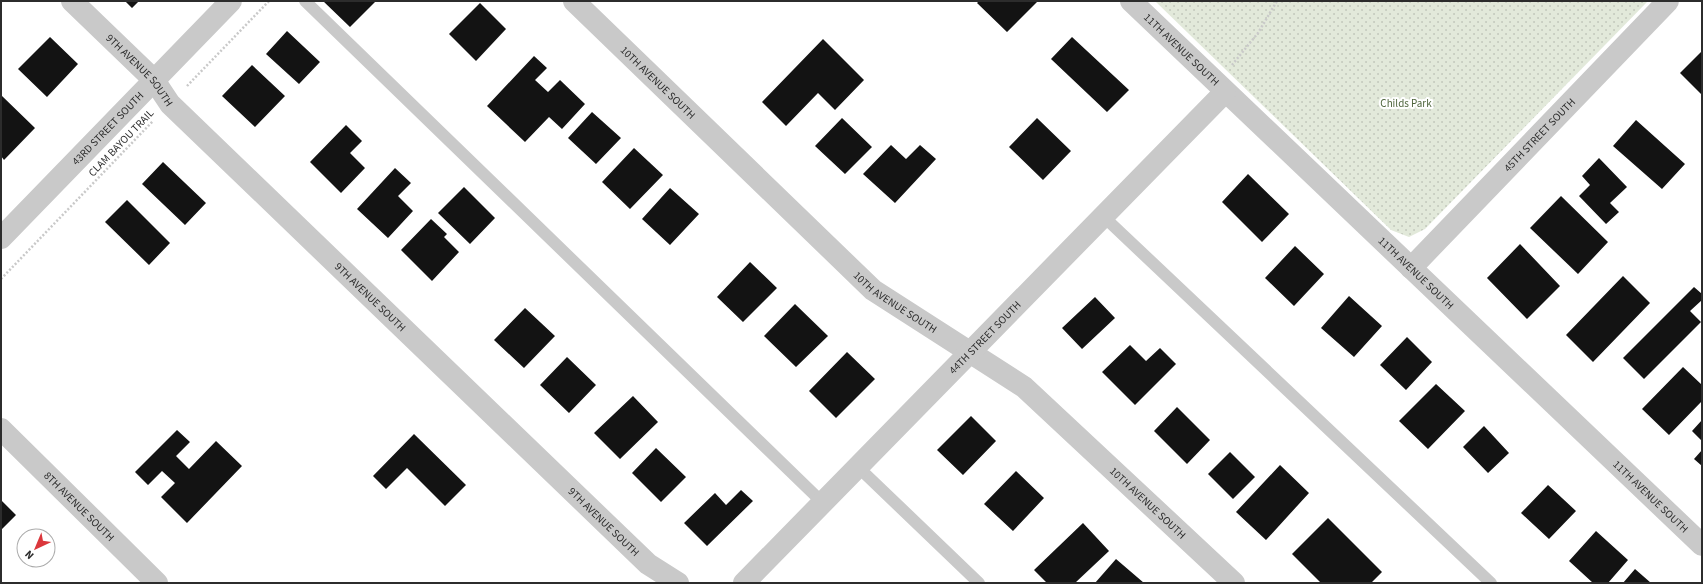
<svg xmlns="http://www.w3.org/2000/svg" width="1703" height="584" font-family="'Source Sans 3',sans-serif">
	<defs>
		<pattern id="park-dots" width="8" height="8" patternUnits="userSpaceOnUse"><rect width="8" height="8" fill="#e2e9da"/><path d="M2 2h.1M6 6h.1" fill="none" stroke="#c2c8bb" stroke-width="1.8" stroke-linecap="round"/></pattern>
	</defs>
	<rect width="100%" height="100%" fill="#fff"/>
	<!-- park -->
	<path fill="url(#park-dots)" d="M1155,1H1648L1425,229L1409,237L1391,230Z"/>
	<!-- building -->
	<path fill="#131313" d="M125,1H139L132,8Z
		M323,1H376L350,27Z
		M979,1H1038L1007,32L977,3Z
		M480,3L506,29L476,61L449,34Z
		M287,31L320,62L299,84L266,54Z
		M50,37L78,64L47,97L18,69Z
		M1072,37L1129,90L1107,112L1051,59Z
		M823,39L864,80L835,110L818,93L786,126L762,102Z
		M1702,51V95L1680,73Z
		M534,56L547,68L535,80L548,92L560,80L585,104L562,129L549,117L525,142L487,106Z
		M252,65L285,96L255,127L222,96Z
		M1,95L35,128L4,160L1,156Z
		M592,112L621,138L596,164L568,138Z
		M842,118L872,147L845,174L815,146Z
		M1037,118L1071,151L1043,180L1009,147Z
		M1636,120L1685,164L1662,189L1613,146Z
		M346,125L362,141L350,153L365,168L341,193L310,162Z
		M891,145L906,159L920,145L936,159L895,203L863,174Z
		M634,148L663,175L630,209L602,182Z
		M1599,158L1627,187L1610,203L1619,212L1606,224L1579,196L1590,185L1582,176Z
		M163,162L206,203L185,225L142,184Z
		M395,168L411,183L398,196L413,211L388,238L357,209Z
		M1248,174L1289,214L1262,242L1222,202Z
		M464,187L495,218L470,244L438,213Z
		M670,188L699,214L670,245L642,219Z
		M1561,196L1608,242L1578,274L1530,228Z
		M127,200L170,243L149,265L105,222Z
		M431,219L447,234L444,237L459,252L432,281L401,250Z
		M1520,244L1560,286L1527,319L1487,278Z
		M1295,246L1324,274L1294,306L1265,278Z
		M750,262L777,288L743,322L717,297Z
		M1623,276L1650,303L1593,362L1566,335Z
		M1694,287L1702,294V300L1690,311L1701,322L1644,379L1623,358Z
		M1349,296L1382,326L1354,357L1321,328Z
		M1095,297L1115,318L1082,349L1062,328Z
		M795,304L828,336L796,367L764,336Z
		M525,308L555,336L524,368L494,340Z
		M1407,337L1432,362L1406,390L1380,365Z
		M1130,345L1146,361L1160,348L1176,364L1135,405L1102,372Z
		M847,352L875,379L836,418L809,391Z
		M567,357L596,385L569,413L540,385Z
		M1683,367L1702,385V401L1669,435L1642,409Z
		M1436,384L1465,411L1428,449L1399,421Z
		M633,396L658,422L620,459L594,433Z
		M1177,407L1210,440L1187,464L1154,431Z
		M971,416L996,441L963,475L937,450Z
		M1702,420V441L1692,431Z
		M1484,426L1509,453L1488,473L1463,447Z
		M177,430L190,442L176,456L189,469L216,441L242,466L187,523L161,497L175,483L162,471L148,485L135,472Z
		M414,434L466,485L445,506L407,468L386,489L373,476Z
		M656,448L686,477L661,502L632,473Z
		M1702,450V466L1694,459Z
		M1230,452L1255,477L1233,499L1208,474Z
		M1280,465L1309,493L1266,540L1236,512Z
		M1016,471L1044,498L1013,531L984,504Z
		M1548,485L1576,511L1549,539L1521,513Z
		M741,490L753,501L707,546L684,523L715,493L726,505Z
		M1,500L16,515L1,530Z
		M1328,518L1382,572L1371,583H1321L1292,554Z
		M1083,523L1109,551L1075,583H1047L1034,570Z
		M1596,531L1628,560L1608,583H1593L1569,561Z
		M1116,559L1144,583H1095Z
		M1635,569L1651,583H1623Z"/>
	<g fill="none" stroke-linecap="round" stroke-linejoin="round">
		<!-- path -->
		<path stroke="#c9c9c9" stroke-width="2.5" stroke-dasharray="2 2" stroke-linecap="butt" d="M1232,65L1258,33L1277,1
			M187,86L269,1
			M1,279L153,121"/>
		<!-- lane -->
		<path stroke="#c9c9c9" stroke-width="12" d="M305,1L823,503
			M1103,216L1491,583
			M858,467L979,583"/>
		<!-- street -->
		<g stroke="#c9c9c9" stroke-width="22">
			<path id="s1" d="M72,1L154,80L170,104L648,564L678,583"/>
			<path id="s2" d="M574,1L873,290L1024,387L1234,583"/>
			<path id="s3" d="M1131,1L1702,545"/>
			<path id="s4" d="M1,238L231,1"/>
			<path id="s5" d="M1411,268L1668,1"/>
			<path id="s6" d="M1,429L157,583"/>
			<path id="s7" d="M744,583L1225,92"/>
		</g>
	</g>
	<g text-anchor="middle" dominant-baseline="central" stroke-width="4" stroke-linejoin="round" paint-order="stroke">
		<!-- street labels -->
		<g font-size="11" fill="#2c2c2c" stroke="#fff">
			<text stroke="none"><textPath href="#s3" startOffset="70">11TH AVENUE SOUTH</textPath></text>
			<text stroke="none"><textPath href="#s1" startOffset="97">9TH AVENUE SOUTH</textPath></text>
			<text stroke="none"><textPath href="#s2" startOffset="117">10TH AVENUE SOUTH</textPath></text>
			<text stroke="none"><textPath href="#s4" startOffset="153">43RD STREET SOUTH</textPath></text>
			<text stroke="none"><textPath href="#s5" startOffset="185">45TH STREET SOUTH</textPath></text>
			<text transform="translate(121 143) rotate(-46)">CLAM BAYOU TRAIL</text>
			<text stroke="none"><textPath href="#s3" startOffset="394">11TH AVENUE SOUTH</textPath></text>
			<text stroke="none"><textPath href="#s1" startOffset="421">9TH AVENUE SOUTH</textPath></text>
			<text stroke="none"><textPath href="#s2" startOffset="441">10TH AVENUE SOUTH</textPath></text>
			<text stroke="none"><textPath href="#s7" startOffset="344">44TH STREET SOUTH</textPath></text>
			<text stroke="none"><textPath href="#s3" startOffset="718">11TH AVENUE SOUTH</textPath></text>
			<text stroke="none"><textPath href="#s2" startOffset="765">10TH AVENUE SOUTH</textPath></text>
			<text stroke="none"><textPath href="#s6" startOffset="110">8TH AVENUE SOUTH</textPath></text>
			<text stroke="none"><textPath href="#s1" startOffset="745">9TH AVENUE SOUTH</textPath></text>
		</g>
		<!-- park labels -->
		<g font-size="11" fill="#4e653c" stroke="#fff">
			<text x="1406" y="103">Childs Park</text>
		</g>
	</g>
	<!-- border -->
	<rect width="1703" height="584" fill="none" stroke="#2c2c2c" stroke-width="4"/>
	<!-- north arrow -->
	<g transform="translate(36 548) rotate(224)"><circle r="19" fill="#ffffff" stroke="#ababab"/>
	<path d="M0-3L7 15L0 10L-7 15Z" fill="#db373c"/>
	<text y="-6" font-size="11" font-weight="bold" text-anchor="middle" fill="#2c2c2c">N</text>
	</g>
</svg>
